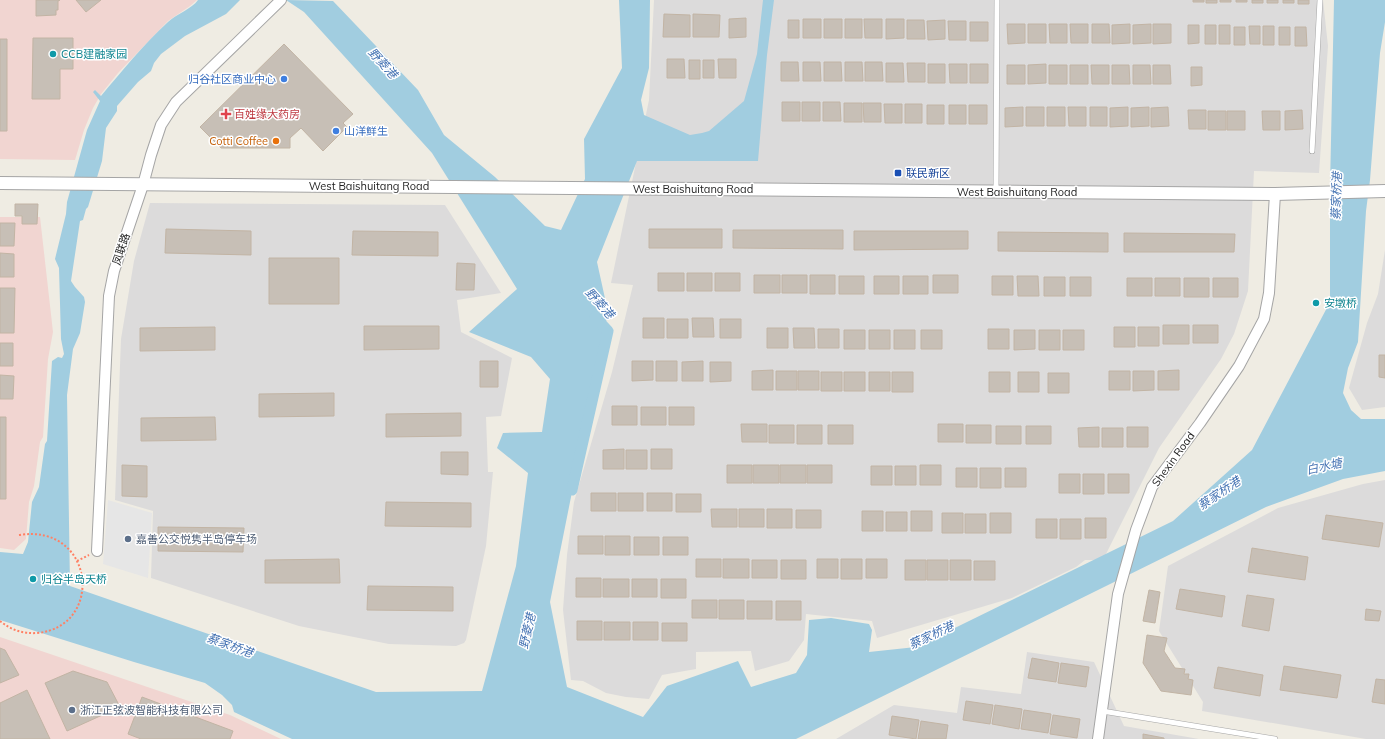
<svg xmlns="http://www.w3.org/2000/svg" width="1385" height="739" font-family="Mulish,'Noto Sans SC',sans-serif">
	<rect width="100%" height="100%" fill="#efece3"/>
	<!-- residential -->
	<path fill="#dcdbdb" d="M654,0H1323L1328,46L1319,173L1254,171L1248,291L1234,334L1221,359L1159,448L1103,560H1085L1076,567L1012,598L877,638L872,621L806,614L804,640L789,661L755,671L751,651L696,652V669L662,675L649,699L626,697L606,693L583,681L571,680L563,610L567,555L574,502L612,372L633,285L611,283L649,100Z
		M150,203L445,205L501,293L457,300L461,332L512,358L501,416L486,417L488,472H493L486,546L466,640L464,643L456,646L389,644L299,626L151,578L153,511L115,500L121,339L134,261Z
		M1385,250V407L1362,410L1349,388L1367,323L1378,294Z
		M1385,480V739H1366L1202,711L1203,702L1159,631L1168,566L1278,508L1363,484Z
		M1027,652L1094,662L1124,726L1199,739H836L894,705L957,713L961,687L1021,694Z"/>
	<!-- commercial -->
	<path fill="#f1d5d1" d="M0,0H197L190,6L168,21L118,73L101,94L93,108L84,130L75,160L0,159Z
		M0,217H40L53,332L48,359L43,437L40,442L34,486L29,502L26,539L14,550L0,548Z
		M0,637L230,715L281,739H0Z"/>
	<!-- parking -->
	<path fill="#e6e6e6" d="M108,500L152,513L148,578L103,564Z"/>
	<!-- water -->
	<path fill="#a1cde0" d="M198,0H240L226,14L185,36L161,54L154,63L151,71L138,82L117,106V111L106,128L102,161L88,207L86,209L83,220L80,221L71,281L75,287L84,297L85,302L80,333L73,349L67,395L70,586L376,692L482,691L516,566L528,473L497,448L503,433L542,432L550,379L531,357L469,332L517,289L432,153L304,12L286,0L333,1L418,90L444,135L495,177L545,226L561,230L585,179L584,139L622,68L619,0H650L649,68L641,100L644,115L690,135L702,133L709,131L744,101L757,54L763,0H774L767,55L758,161H637L597,262L608,312L550,602L567,687L643,717L667,686L738,661L751,687L796,673L807,655L809,620L831,618L869,624L872,630L869,652L916,647L1173,521L1252,450L1330,302V187L1334,0H1385V22L1380,53L1370,180L1366,211L1358,342L1348,368L1343,393L1351,410L1361,419H1385V471L1343,479L1266,507L796,739H292L234,712L232,705L222,695L205,683L134,662L0,620V552L23,554L28,542L32,502L39,487L45,444L47,441L52,361L58,357L62,358L64,354L61,339L59,268L55,259L66,214L67,202L87,130L100,101L93,92L95,90L101,96C122,71 143,45 168,22C176,14 192,9 198,0Z"/>
	<g fill="none" stroke-linecap="round" stroke-linejoin="round">
		<!-- canal -->
		<path stroke="#a1cde0" stroke-width="11" d="M572,490L608,331L595,317"/>
	</g>
	<!-- building -->
	<path fill="#c7bfb6" stroke="#c2b4a4" d="M36,0H60L58,1V10H56V15L36,16Z
		M76,0H101L86,12Z
		M1193,0H1204V2H1193Z
		M1206,0H1217V3H1206Z
		M1220,0H1231V2H1220Z
		M1236,0H1247V2H1236Z
		M1252,0H1263V3H1252Z
		M1267,0H1278V3H1267Z
		M1283,0H1294V3H1283Z
		M1298,0H1309V4H1298Z
		M664,14L690,15V37H663Z
		M693,14L720,15L719,37H693Z
		M746,18V37L729,38V19Z
		M803,19H821V38H803Z
		M824,19H842V38H824Z
		M845,19H862V38H845Z
		M864,19H882V38H865Z
		M886,19H904V38L886,39Z
		M788,20H799V38H788Z
		M907,20H924L925,39H907Z
		M945,20V39L928,40L927,21Z
		M948,21H966V40H949Z
		M970,22H988V41H970Z
		M1007,24H1025V43L1008,44Z
		M1028,24H1046V43H1028Z
		M1049,24H1067V43H1050Z
		M1070,24H1088V43H1071Z
		M1092,24H1109L1110,43H1092Z
		M1130,24V43L1112,44V25Z
		M1151,24V43L1133,44V25Z
		M1153,24H1171V43L1153,44Z
		M1188,25H1199V43L1188,44Z
		M1205,25H1216V44H1205Z
		M1219,25H1230V44H1219Z
		M1249,26H1260V44H1250Z
		M1263,26H1274V45H1263Z
		M1234,27H1245V45H1234Z
		M1279,27H1290V45H1279Z
		M1295,27H1306L1307,46H1295Z
		M33,38H73V69H60V99H32Z
		M0,39H7V131H0Z
		M284,44L353,114L343,123L347,127L323,151L301,128L290,138V148H221L200,127Z
		M667,59H684L685,78H667Z
		M718,59H736V78H719Z
		M689,60H700V79H689Z
		M703,60H714V78H703Z
		M781,62H798L799,81H781Z
		M803,62H820L821,81H803Z
		M824,62H841L842,81H824Z
		M845,62H862L863,81H845Z
		M865,62H882L883,81H865Z
		M886,63H903L904,82H886Z
		M907,63H925V82H908Z
		M928,64H945V83H928Z
		M949,64H967V83H950Z
		M970,64H988V83H970Z
		M1046,64V83L1028,84V65Z
		M1007,65H1025V84H1007Z
		M1049,65H1067V84H1049Z
		M1070,65H1088V84H1070Z
		M1091,65H1109V84H1092Z
		M1112,65H1129L1130,84H1112Z
		M1133,65H1150L1151,84H1133Z
		M1153,65H1170L1171,84H1153Z
		M1191,67H1202V85L1191,86Z
		M782,102H800V121H782Z
		M802,102H820V121H802Z
		M823,102H840L841,121H823Z
		M844,103H862V122H844Z
		M863,103H881V122H864Z
		M884,104H902V123H885Z
		M905,104H922V123H905Z
		M927,105H944V124H927Z
		M949,105H966V124H949Z
		M969,105H987V124H969Z
		M1023,107V126L1005,127V108Z
		M1026,107H1044V126H1026Z
		M1047,107H1065V126H1047Z
		M1068,107H1086V126H1069Z
		M1090,107H1107V126H1090Z
		M1128,107V126L1110,127V108Z
		M1149,107V126L1131,127V108Z
		M1168,107L1169,126L1151,127V108Z
		M1188,110H1206V129H1189Z
		M1302,110L1303,129L1285,130V111Z
		M1208,111H1226V130H1208Z
		M1227,111H1245V130H1227Z
		M1262,111H1280V130H1263Z
		M15,204H38L37,224H22V216H15Z
		M0,223H15L14,246H0Z
		M166,229L251,231V255L165,253Z
		M649,229H722V248H649Z
		M733,230H843V249L733,248Z
		M353,231L438,232V256L352,255Z
		M854,231H968V249L854,250Z
		M998,232L1108,233V252L998,251Z
		M1124,233L1235,234L1234,252H1124Z
		M0,253L14,254V277H0Z
		M269,258H339V304H269Z
		M457,263L475,264L474,290H456Z
		M658,273H684V291H658Z
		M687,273H712V291H687Z
		M715,273H740V291H715Z
		M754,275H780V293H754Z
		M782,275H807V293H782Z
		M810,275H835V294H810Z
		M933,275H958V293H933Z
		M839,276H864V294H839Z
		M874,276H899V294H874Z
		M903,276H928V294H903Z
		M992,276H1013V295H992Z
		M1017,276H1038L1039,296H1018Z
		M1044,277H1065V296H1044Z
		M1070,277H1091V296H1070Z
		M1127,278H1152V296H1127Z
		M1155,278H1180V296H1155Z
		M1184,278H1209V297H1184Z
		M1213,278H1238V297H1213Z
		M0,288H15L14,333H0Z
		M643,318H664V338H643Z
		M692,318H713L714,337H693Z
		M667,319H688V338H667Z
		M720,319H741V338H720Z
		M1163,325H1189V344H1163Z
		M1193,325H1218V343H1193Z
		M364,326H439V349L364,350Z
		M215,327V350L140,351V328Z
		M1114,327H1135V347H1114Z
		M1138,327H1159V346H1138Z
		M767,328H788V348H767Z
		M793,328H814L815,348H794Z
		M818,329H839V348H818Z
		M988,329H1009V349H988Z
		M844,330H865V349H844Z
		M869,330H890V349H869Z
		M894,330H915V349H894Z
		M921,330H942V349H921Z
		M1014,330H1035V349L1014,350Z
		M1039,330H1060V350H1039Z
		M1063,330H1084V350H1063Z
		M0,343H13V366H0Z
		M1379,355H1385V378L1379,377Z
		M480,361H498V387H480Z
		M632,361H653V380L632,381Z
		M656,361H677V381H656Z
		M703,361V381H682V362Z
		M710,362H731V381L710,382Z
		M773,370V390H752V371Z
		M1179,370V390H1158V371Z
		M776,371H797V390H776Z
		M798,371H819V390H798Z
		M1109,371H1130V390H1109Z
		M1133,371H1154V390L1133,391Z
		M821,372H842V391H821Z
		M844,372H865V391H844Z
		M869,372H890V391H869Z
		M892,372H913V392H892Z
		M989,372H1010V392H989Z
		M1018,372H1039V392H1018Z
		M1048,373H1069V393H1048Z
		M0,375L14,376L13,399H0Z
		M334,393V416L259,417V394Z
		M612,406H637V425H612Z
		M641,407H666V425H641Z
		M669,407H694V425H669Z
		M461,413V436L386,437V414Z
		M0,417H6V499H0Z
		M215,417L216,440L141,441V418Z
		M741,424H767V442H742Z
		M938,424H963V442H938Z
		M769,425H794V443H769Z
		M797,425H822V444H797Z
		M828,425H853V444H828Z
		M966,425H991V443H966Z
		M996,426H1021V444H996Z
		M1026,426H1051V444H1026Z
		M1099,427V447H1079L1078,428Z
		M1127,427H1148V447H1127Z
		M1102,428H1123V447H1102Z
		M624,449V469H603V450Z
		M651,449H672V469H651Z
		M626,450H647V469H626Z
		M441,452H468V475L441,474Z
		M122,465L147,466V497L122,496Z
		M727,465H752V483H727Z
		M753,465H779V483H753Z
		M780,465H806V483H780Z
		M807,465H832V483H807Z
		M920,465H941V485H920Z
		M871,466H892V485H871Z
		M895,466H916V485H895Z
		M956,468H977V487H956Z
		M980,468H1001V488H980Z
		M1005,468H1026V487H1005Z
		M1059,474H1080V493H1059Z
		M1083,474H1104V494H1083Z
		M1108,474H1129V493H1108Z
		M591,493H616V511H591Z
		M618,493H643V511H618Z
		M647,493H672V511H647Z
		M676,494H701V512H676Z
		M386,502L471,503V527L385,526Z
		M711,509H737V527H712Z
		M739,509H764V527H739Z
		M767,509H792V528H767Z
		M796,510H821V528H796Z
		M862,511H883V531H862Z
		M911,511H932V531H911Z
		M886,512H907V531H886Z
		M942,513H963V533H942Z
		M990,513H1011V533H990Z
		M965,514H986V533H965Z
		M1326,515L1383,523L1379,547L1322,539Z
		M1085,518H1106V538H1085Z
		M1036,519H1057V538H1036Z
		M1060,519H1081V539H1060Z
		M158,527L244,528L243,552L158,551Z
		M578,536H603V554H578Z
		M605,536H630V555H605Z
		M634,537H659V555H634Z
		M663,537H688V555H663Z
		M1252,548L1308,557L1305,580L1248,572Z
		M339,559L340,583H265V560Z
		M696,559H721V577H696Z
		M723,559H749V578H723Z
		M817,559H838V578H817Z
		M841,559H862V579H841Z
		M866,559H887V578H866Z
		M752,560H777V578H752Z
		M781,560H806V579H781Z
		M905,560H926V580H905Z
		M927,560H948V580H927Z
		M950,560H971V580H950Z
		M974,561H995V580H974Z
		M576,578H601V597H576Z
		M603,579H629V597H603Z
		M632,579H657V597H632Z
		M661,579H686V598H661Z
		M368,586L453,587V611L367,610Z
		M1180,589L1225,596L1222,617L1176,609Z
		M1149,590L1160,592L1155,623L1143,621Z
		M1247,595L1274,599L1269,631L1242,626Z
		M692,600H717V618H692Z
		M719,600H744V619H719Z
		M747,601H772V619H747Z
		M776,601H801V620H776Z
		M1366,609L1381,611L1379,621L1365,620Z
		M577,621H602V640H577Z
		M604,622H630V640H604Z
		M633,622H658V640H633Z
		M662,623H687V641H662Z
		M1147,635L1167,638L1164,651L1175,668L1185,669L1184,674H1189L1188,679L1193,680L1191,695L1161,691L1143,663Z
		M0,648L5,650L19,675L0,683Z
		M1032,658L1059,663L1056,682L1028,678Z
		M1061,663L1089,667L1086,687L1058,683Z
		M1284,666L1341,675L1337,698L1280,690Z
		M1218,667L1263,675L1260,696L1214,688Z
		M73,671L107,682L120,707L67,731L45,683Z
		M1376,679L1385,680V704L1372,702Z
		M27,690L50,739H0V703Z
		M142,697L233,731L230,739H141L128,734Z
		M966,701L993,705L990,724L963,720Z
		M995,705L1022,709L1019,729L992,724Z
		M1024,710L1051,714L1048,733L1021,729Z
		M1053,715L1080,719L1077,738L1050,734Z
		M892,716L919,720L916,739L889,735Z
		M921,721L948,725L946,739H918Z
		M1143,734L1164,738V739H1143Z"/>
	<g fill="none" stroke-linecap="round" stroke-linejoin="round">
		<defs>
			<path id="service" d="M1312,151L1320,0
				M996,191L997,0
				M1102,711L1275,739"/>
			<path id="minor" d="M97,551L109,296L114,271L143,185L151,155L161,125L176,102L281,0
				M1098,739L1118,594L1136,530L1152,487L1200,423L1239,366L1264,319L1269,293L1275,194"/>
			<path id="tertiary" d="M0,183L1275,194L1385,191"/>
		</defs>
		<!-- service casing -->
		<use href="#service" stroke="#a5a5a5" stroke-width="6"/>
		<!-- minor casing -->
		<use href="#minor" stroke="#a5a5a5" stroke-width="12"/>
		<!-- tertiary casing -->
		<use href="#tertiary" stroke="#a5a5a5" stroke-width="14"/>
		<!-- path -->
		<path stroke="#ff8064" stroke-width="2" stroke-dasharray="2 2" stroke-linecap="butt" d="M77,561L89,555
			M0,621C11,630 23,634 37,633C105,627 95,523 19,535"/>
		<!-- service -->
		<use href="#service" stroke="#fff" stroke-width="5"/>
		<!-- minor -->
		<use href="#minor" stroke="#fff" stroke-width="10"/>
		<!-- tertiary -->
		<use href="#tertiary" stroke="#fff" stroke-width="12"/>
	</g>
	<!-- markers -->
	<g fill="#0f9aa8" stroke="#fff" stroke-width="1.5">
		<circle cx="53" cy="54" r="4"/>
		<circle cx="1316" cy="303" r="4"/>
		<circle cx="33" cy="579" r="4"/>
	</g>
	<g fill="#3f7fe0" stroke="#fff" stroke-width="1.5">
		<circle cx="284" cy="79" r="4"/>
		<circle cx="336" cy="131" r="4"/>
	</g>
	<path fill="#e0444e" stroke="#fff" stroke-width="1.5" d="M224 108h4v4h4v4h-4v4h-4v-4h-4v-4h4z"/>
	<circle fill="#e8710a" stroke="#fff" stroke-width="1.5" cx="276" cy="141" r="4"/>
	<rect fill="#1a4fb4" stroke="#fff" stroke-width="1.5" x="894" y="169" width="8" height="8" rx="2"/>
	<g fill="#5c6f8a" stroke="#fff" stroke-width="1.5">
		<circle cx="128" cy="539" r="4"/>
		<circle cx="72" cy="710" r="4"/>
	</g>
	<g text-anchor="middle" dominant-baseline="central" stroke-width="3" stroke-linejoin="round" paint-order="stroke">
		<!-- culture labels -->
		<g font-size="11" fill="#0d838f" stroke="#fff" text-anchor="start">
			<text x="61" y="54">CCB建融家园</text>
			<text x="1324" y="303">安墩桥</text>
			<text x="41" y="579">归谷半岛天桥</text>
		</g>
		<!-- shop labels -->
		<g font-size="11" fill="#366cbe" stroke="#fff" text-anchor="end">
			<text x="276" y="79">归谷社区商业中心</text>
			<text x="344" y="131" text-anchor="start">山洋鲜生</text>
		</g>
		<!-- health labels -->
		<g font-size="11" fill="#be3a42" stroke="#fff" text-anchor="start">
			<text x="234" y="114">百姓缘大药房</text>
		</g>
		<!-- food labels -->
		<g font-size="11" fill="#c56008" stroke="#fff" text-anchor="end">
			<text x="268" y="141">Cotti Coffee</text>
		</g>
		<!-- transit labels -->
		<g font-size="11" fill="#164399" stroke="#fff" text-anchor="start">
			<text x="906" y="173">联民新区</text>
		</g>
		<!-- street labels -->
		<g font-size="11" fill="#1e1e1e" stroke="#fff">
			<text x="369" y="186">West Baishuitang Road</text>
			<text x="693" y="189">West Baishuitang Road</text>
			<text x="1017" y="192">West Baishuitang Road</text>
			<text transform="translate(121 249) rotate(-72)">凤联路</text>
			<text transform="translate(1173 459) rotate(-54)">Shexin Road</text>
		</g>
		<!-- service labels -->
		<g font-size="11" fill="#4e5e75" stroke="#fff" text-anchor="start">
			<text x="136" y="539">嘉善公交悦隽半岛停车场</text>
			<text x="80" y="710">浙江正弦波智能科技有限公司</text>
		</g>
		<!-- water labels -->
		<g font-size="12" font-style="italic" fill="#4573b3" stroke="#fff">
			<text transform="translate(383 63) rotate(48)">野菱港</text>
			<text transform="translate(1336 196) rotate(-88)">蔡家桥港</text>
			<text transform="translate(600 303) rotate(48)">野菱港</text>
			<text transform="translate(1324 466) rotate(-12)">白水塘</text>
			<text transform="translate(1219 493) rotate(-34)">蔡家桥港</text>
			<text transform="translate(527 631) rotate(-77)">野菱港</text>
			<text transform="translate(931 635) rotate(-25)">蔡家桥港</text>
			<text transform="translate(230 645) rotate(20)">蔡家桥港</text>
		</g>
	</g>
</svg>
